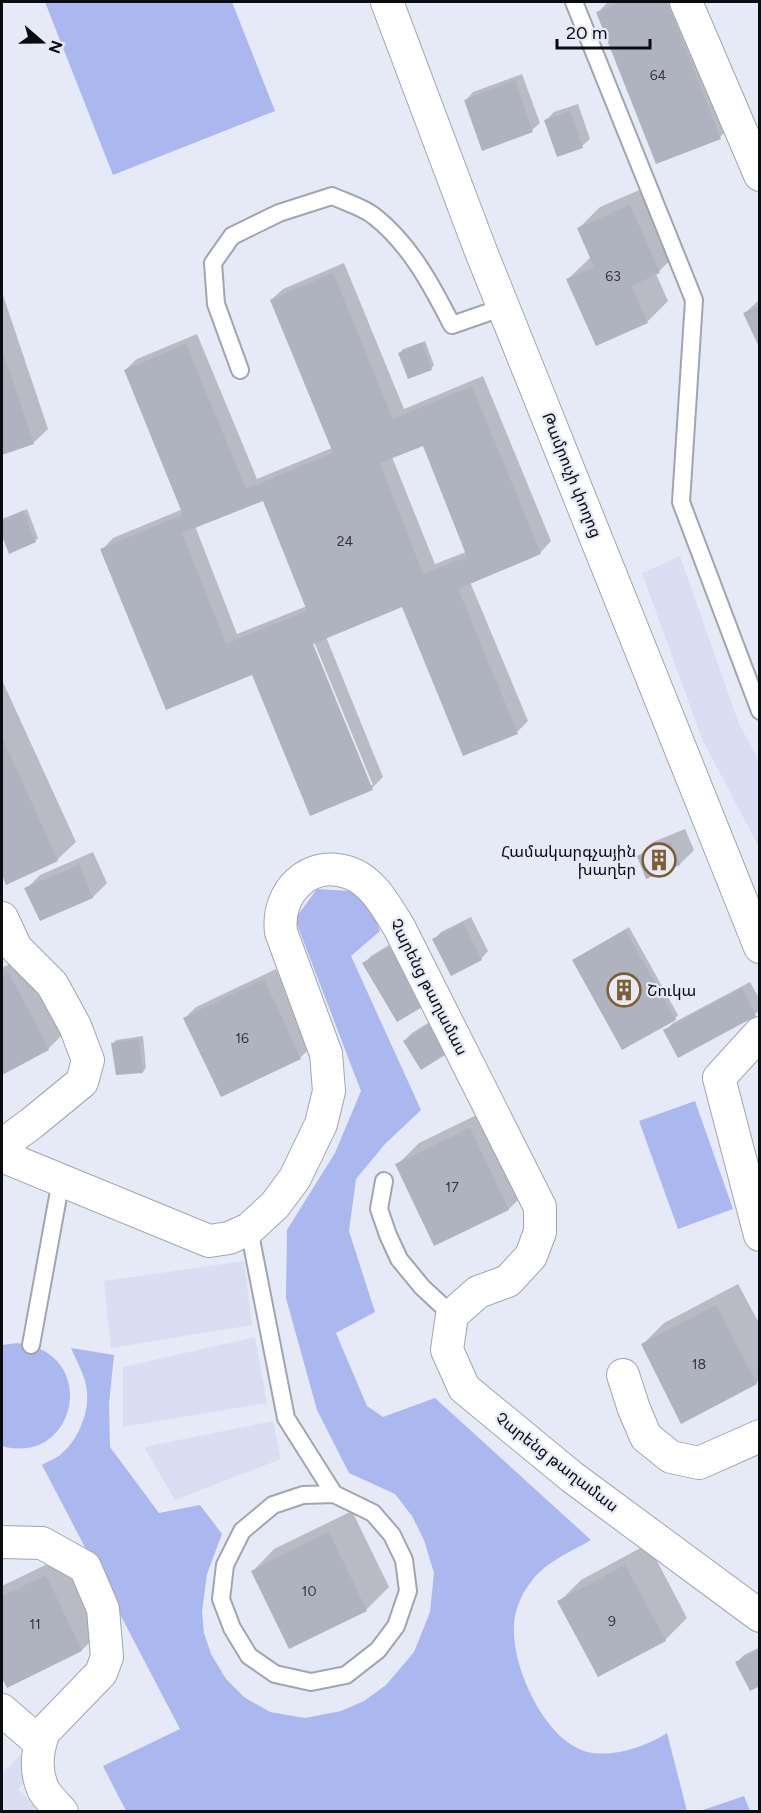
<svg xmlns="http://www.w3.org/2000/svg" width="761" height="1813" font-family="Figtree,'Noto Sans Armenian',sans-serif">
	<rect width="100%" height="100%" fill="#e6eaf7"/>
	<!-- built -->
	<path fill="#d9def2" d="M680,556L739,724L759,761V847L702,739L642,573Z
		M244,1261L252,1325L111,1348L104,1281Z
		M255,1337L267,1403L123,1427V1367Z
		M273,1421L281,1459L175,1500L144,1447Z
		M21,1754L37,1769L18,1789L42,1811H2V1774Z"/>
	<!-- green -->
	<path fill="#aab8ef" d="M45,2H232L275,111L113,175Z
		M317,889L350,891L371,907L380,931L351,956L421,1110L385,1144L356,1179L349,1231L375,1312L336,1333L367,1406L383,1417L435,1398L591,1540C571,1552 545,1562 531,1582C522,1593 515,1609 514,1624C511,1665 543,1737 584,1751C609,1759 646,1747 667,1733L687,1811H126L103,1766L180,1729L42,1465C47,1462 54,1459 59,1456C77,1442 89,1415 87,1392C86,1377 77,1362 71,1348L114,1355L109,1404L110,1447L159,1513L200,1505L222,1534L207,1574L202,1612L204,1633L211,1654L226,1679L244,1697L270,1712L305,1718L341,1711L364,1701L386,1685L414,1652L430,1612L434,1573L424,1540L412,1516L395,1494L349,1473L317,1410L286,1298L287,1230L335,1153L361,1091L295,919Z
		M695,1101L733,1209L678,1229L639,1121Z
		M17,1343C101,1351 77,1467 2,1446V1345Z
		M744,1796L750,1811H700Z"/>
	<!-- shadow -->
	<path fill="#0003" fill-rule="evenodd" d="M608,2H695L741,116L720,137L598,12Z
		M522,74L540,123L532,130L466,100L473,92Z
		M578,104L590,139L582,146L546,120L554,112Z
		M651,185L680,251L656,274L668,301L647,322L568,279L591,257L579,228L600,207Z
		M344,263L404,409L483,376L551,541L540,553L470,582L528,721L517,732L402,605L326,637L383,777L372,788L252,673L102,550L113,538L183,509L125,370L137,359L197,334L257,479L332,448L271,300L283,289ZM424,444L466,552L435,564L392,457ZM264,499L307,606L237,634L195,526ZM312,637L373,785H369L309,638Z
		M2,292L48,429L33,443L2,454Z
		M760,299V345L745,313Z
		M425,341L434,365L431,369L400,353L403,349Z
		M27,509L38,538L35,541L10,552L2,532V519Z
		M2,680L76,842L57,860L7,883L2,871Z
		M685,829L694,850L680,864L647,877L639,856L653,842Z
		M93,852L107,883L93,897L40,919L26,889L40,875Z
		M471,917L488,951L481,959L434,940L441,932Z
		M629,927L678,1015L675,1019L573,960Z
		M397,940L431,997L364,964L371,956Z
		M30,953L69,1028L48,1049L2,1073V968Z
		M276,969L312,1046L301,1057L221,1095L185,1018L196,1007Z
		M750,982L760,1000V1010L755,1014L679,1056L665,1031L673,1023Z
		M442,1014L459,1041H404L412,1033Z
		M143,1036L146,1068L143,1072L113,1044L116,1040Z
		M493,1107L531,1187L509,1209L435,1244L397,1165L419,1143Z
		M738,1284L760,1325V1379L756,1383L642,1345L664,1323Z
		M352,1511L389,1587L367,1609L290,1647L253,1571L274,1549Z
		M648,1544L687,1618L665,1640L559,1602L581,1580Z
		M68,1554L104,1628L82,1650L7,1686L2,1674V1586Z
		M760,1647V1685L737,1662L744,1655Z"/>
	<!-- building -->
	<path fill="#afb3bf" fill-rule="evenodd" d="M622,2H667L721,139L656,164L596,12Z
		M515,80L533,132L482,151L464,100Z
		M570,111L583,148L557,157L544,120Z
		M630,205L660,273L631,286L648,323L596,346L566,279L594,267L577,228Z
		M333,273L393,419L472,386L541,554L458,589L518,734L463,756L402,607L313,644L373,790L310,816L252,675L166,710L100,549L183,515L124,370L186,344L246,489L333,453L270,300ZM423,446L467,557L423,574L380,463ZM263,501L307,611L226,644L182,533Z
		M760,306V349L743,313Z
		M422,343L432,370L408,379L398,353Z
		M2,349L34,444L2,455Z
		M23,511L36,542L9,554L2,536V520Z
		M2,737L58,861L6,885L2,875Z
		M671,842L680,865L646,879L637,856Z
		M79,865L93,898L40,921L24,888Z
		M463,923L482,960L451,976L432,939Z
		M625,930L676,1020L622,1050L572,960Z
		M389,947L424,1006L397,1022L362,963Z
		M9,973L49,1050L2,1075V977Z
		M264,979L301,1059L221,1097L183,1018Z
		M742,988L756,1016L678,1058L663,1030Z
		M434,1021L453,1050L421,1070L403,1041Z
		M139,1039L143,1073L116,1075L111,1043Z
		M470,1128L509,1210L434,1246L395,1164Z
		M716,1305L757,1384L681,1424L641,1344Z
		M329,1532L367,1611L289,1649L251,1571Z
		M625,1565L666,1641L598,1677L557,1601Z
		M46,1575L82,1651L7,1688L2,1678V1596Z
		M760,1650V1686L750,1691L735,1662Z"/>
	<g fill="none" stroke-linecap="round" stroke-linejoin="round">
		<defs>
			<path id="service" d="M574,2L694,300L681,502L760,711
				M240,370L216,304L213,263L232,236L279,213L332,196C345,202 363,207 374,216C410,244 432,286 452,325L504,307
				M384,1181L379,1209L388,1235L399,1259L422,1287L452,1315
				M249,1229L286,1418L334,1494L373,1513L392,1535L404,1560L408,1591L396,1626L378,1650L346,1675L311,1682L275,1674L249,1656L232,1628L221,1599L225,1565L242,1531L273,1505L303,1495L334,1494
				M31,1345L61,1180"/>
			<path id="minor" d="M387,2L480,249L760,947
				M686,2L760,175
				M2,918L16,948L52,984L75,1026L88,1060L82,1082L32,1123L2,1145
				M760,1033L719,1078L760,1235
				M2,1156L209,1241L229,1238L249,1229L275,1205L295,1178L321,1124L329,1091L326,1054L281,932C276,893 309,858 350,873C373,881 387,908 399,927L540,1207V1232L531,1256L508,1281L478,1292L452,1315L447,1350L464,1388L572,1477L760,1616
				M623,1375L634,1409L646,1437L671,1457L699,1463L760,1436
				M2,1542L42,1543L85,1567L103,1609L107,1657L101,1673L44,1732C37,1750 35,1771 43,1789C47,1797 56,1805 62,1812
				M2,1710L40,1743"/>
		</defs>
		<!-- service casing -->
		<use href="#service" stroke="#a2a5b1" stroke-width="20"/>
		<!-- minor casing -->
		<use href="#minor" stroke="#a2a5b1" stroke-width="34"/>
		<!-- service -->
		<use href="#service" stroke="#fff" stroke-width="16"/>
		<!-- minor -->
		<use href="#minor" stroke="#fff" stroke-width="32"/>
	</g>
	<!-- icons -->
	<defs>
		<symbol id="building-ring" viewBox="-11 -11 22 22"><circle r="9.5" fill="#e6eaf7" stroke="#7d5e32" stroke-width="1.5"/><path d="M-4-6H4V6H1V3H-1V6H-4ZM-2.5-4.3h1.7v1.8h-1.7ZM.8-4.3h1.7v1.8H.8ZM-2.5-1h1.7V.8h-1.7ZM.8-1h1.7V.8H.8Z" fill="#7d5e32"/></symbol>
	</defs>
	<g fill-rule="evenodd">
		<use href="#building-ring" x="640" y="841" width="38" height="38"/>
		<use href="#building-ring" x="605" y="971" width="38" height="38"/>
	</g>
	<g text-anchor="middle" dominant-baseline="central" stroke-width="4.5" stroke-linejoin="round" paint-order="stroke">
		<!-- number labels -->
		<g font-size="14" fill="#34363c">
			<text x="658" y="75">64</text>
			<text x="613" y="276">63</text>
			<text x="345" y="541">24</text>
			<text x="242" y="1038">16</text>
			<text x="452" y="1187">17</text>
			<text x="699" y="1364">18</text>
			<text x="309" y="1591">10</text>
			<text x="612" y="1621">9</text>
			<text x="35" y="1624">11</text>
		</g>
		<!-- street labels -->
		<g font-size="16" fill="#0b0c10" stroke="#e6eaf7">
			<text transform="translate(572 475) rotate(68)">Թամրուչի փողոց</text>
			<text transform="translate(429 987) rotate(63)">Չարենց թաղամաս</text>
			<text transform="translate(557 1462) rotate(38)">Չարենց թաղամաս</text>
		</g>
		<!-- poi labels -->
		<g font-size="16" fill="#0b0c10" stroke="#e6eaf7" text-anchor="end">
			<text x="636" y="851">Համակարգչային<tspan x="636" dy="18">խաղեր</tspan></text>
			<text x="647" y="990" text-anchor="start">Շուկա</text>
		</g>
	</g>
	<!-- border -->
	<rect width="761" height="1813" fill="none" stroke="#0b0c10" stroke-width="6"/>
	<!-- north arrow -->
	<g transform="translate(42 42) rotate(110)" stroke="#e6eaf7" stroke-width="4.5" paint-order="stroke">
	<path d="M0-4.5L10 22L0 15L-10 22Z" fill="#0b0c10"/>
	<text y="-9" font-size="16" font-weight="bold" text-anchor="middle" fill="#0b0c10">N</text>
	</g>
	<!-- scale -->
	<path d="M557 39v9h93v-9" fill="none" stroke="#0b0c10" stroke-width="3"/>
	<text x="566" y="39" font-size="18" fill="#0b0c10" stroke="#e6eaf7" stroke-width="4.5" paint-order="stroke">20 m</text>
</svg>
